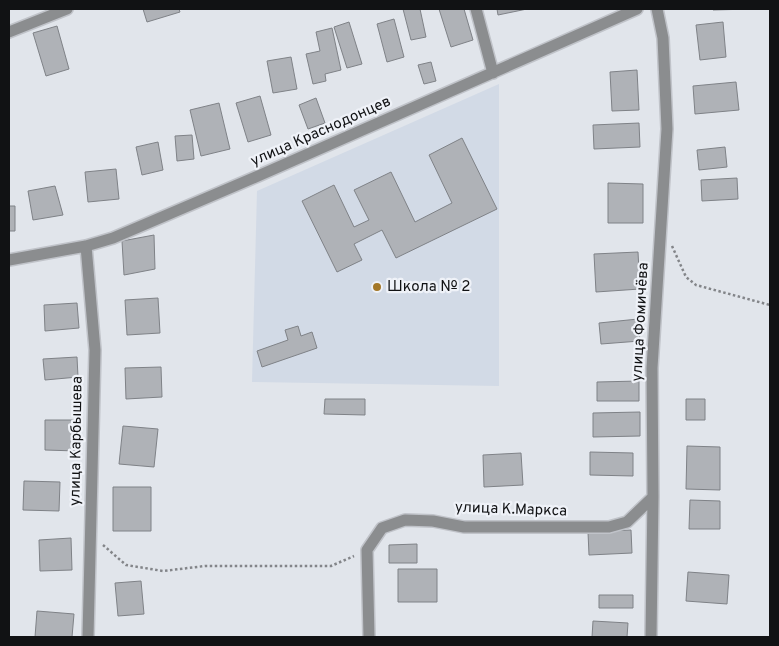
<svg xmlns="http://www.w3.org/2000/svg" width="779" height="646" font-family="Overpass,sans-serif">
	<rect width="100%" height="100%" fill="#e1e5eb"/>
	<!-- built -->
	<path fill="#d2dae6" d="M499,84V386L252,382L257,191Z"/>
	<!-- building -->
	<path fill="#afb2b7" stroke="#7f8287" d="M143,9H179L180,12L147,22Z
		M403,9H420L426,37L411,40Z
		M439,9H464L473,40L451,47Z
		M497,9H527L498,15Z
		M713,9H751L713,10Z
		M394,19L404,57L387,62L377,24Z
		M349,22L362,64L347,68L334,27Z
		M723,22L726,57L700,60L696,25Z
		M57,26L69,69L46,76L33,33Z
		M332,28L341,70L325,74L326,81L313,84L306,54L320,51L316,32Z
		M291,57L297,89L273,93L267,61Z
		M431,62L436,81L424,84L418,65Z
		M637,70L639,110L612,111L610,72Z
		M736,82L739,110L695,114L693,86Z
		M260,96L271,135L248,142L236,103Z
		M316,98L325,123L308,129L299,105Z
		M219,103L230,149L201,156L190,110Z
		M639,123L640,147L594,149L593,125Z
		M192,135L194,159L177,161L175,136Z
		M462,138L497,209L396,258L382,230L354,244L362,260L337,272L302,201L334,185L354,227L369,220L354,190L391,172L415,222L452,203L429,155Z
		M158,142L163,170L142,175L136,147Z
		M725,147L727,167L699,170L697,150Z
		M116,169L119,199L88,202L85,172Z
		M737,178L738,199L702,201L701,180Z
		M608,183L643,184V223H608Z
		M55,186L63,215L33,220L28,191Z
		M9,206H15V231H9Z
		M154,235L155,269L124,275L122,241Z
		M638,252L640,289L596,292L594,254Z
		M158,298L160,333L127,335L125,300Z
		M77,303L79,328L45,331L44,305Z
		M638,319L640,341L601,344L599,323Z
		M298,326L301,336L312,332L317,348L262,367L257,351L288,340L285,330Z
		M77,357L78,377L45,380L43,359Z
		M161,367L162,397L126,399L125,368Z
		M639,381V401H597V382Z
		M325,399H365V415L324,414Z
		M686,399H705V420H686Z
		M640,412V436L593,437V413Z
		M45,420H77V451L45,450Z
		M123,426L158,429L154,467L119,464Z
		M687,446L720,447V490L686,489Z
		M590,452L633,453V476L590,475Z
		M521,453L523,485L484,487L483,455Z
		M24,481L60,482L59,511L23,510Z
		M113,487H151V531H113Z
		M690,500L720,501V529H689Z
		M631,530L632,553L589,555L588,532Z
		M71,538L72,570L40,571L39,540Z
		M417,544V563H389V545Z
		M398,569H437V602H398Z
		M688,572L729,575L727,604L686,601Z
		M141,581L144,614L118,616L115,583Z
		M599,595H633V608H599Z
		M37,611L74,614L72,637H35Z
		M593,621L628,623L627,637H592Z"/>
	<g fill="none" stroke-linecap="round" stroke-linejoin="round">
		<defs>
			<path id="minor" d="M476,9L493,73
				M9,32L67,9
				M86,246L95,350L88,637
				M9,260L86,246L113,238L258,176L637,9
				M369,637L367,550L382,528L405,520L433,521L464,527H609L627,522L653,497
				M651,637L653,497L652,368L667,129L663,38L657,9"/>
		</defs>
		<!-- minor casing -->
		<use href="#minor" stroke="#c0c3c9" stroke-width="14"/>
		<!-- path -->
		<path stroke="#838589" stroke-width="2.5" stroke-dasharray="2.5 2.5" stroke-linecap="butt" d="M672,246L686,277L696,285L770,305
			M103,545L126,565L163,571L205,566H331L354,556"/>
		<!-- minor -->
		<use href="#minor" stroke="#8b8d8f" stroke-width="11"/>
	</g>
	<!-- markers -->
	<circle fill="#a37728" stroke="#eff2f8" stroke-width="2" cx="377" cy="287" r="5"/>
	<g text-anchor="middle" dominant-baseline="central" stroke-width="4.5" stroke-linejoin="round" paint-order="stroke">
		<!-- street labels -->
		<g font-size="15" fill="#111214" stroke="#eff2f8">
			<text transform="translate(321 132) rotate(-24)">улица Краснодонцев</text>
			<text transform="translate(641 322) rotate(-87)">улица Фомичёва</text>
			<text transform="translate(77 441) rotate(-89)">улица Карбышева</text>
			<text transform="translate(511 510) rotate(2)">улица К.Маркса</text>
		</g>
		<!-- poi labels -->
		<g font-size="15" fill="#111214" stroke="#eff2f8" text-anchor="start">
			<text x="387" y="287">Школа № 2</text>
		</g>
	</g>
	<!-- border -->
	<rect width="779" height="646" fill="none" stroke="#111214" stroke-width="20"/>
</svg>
